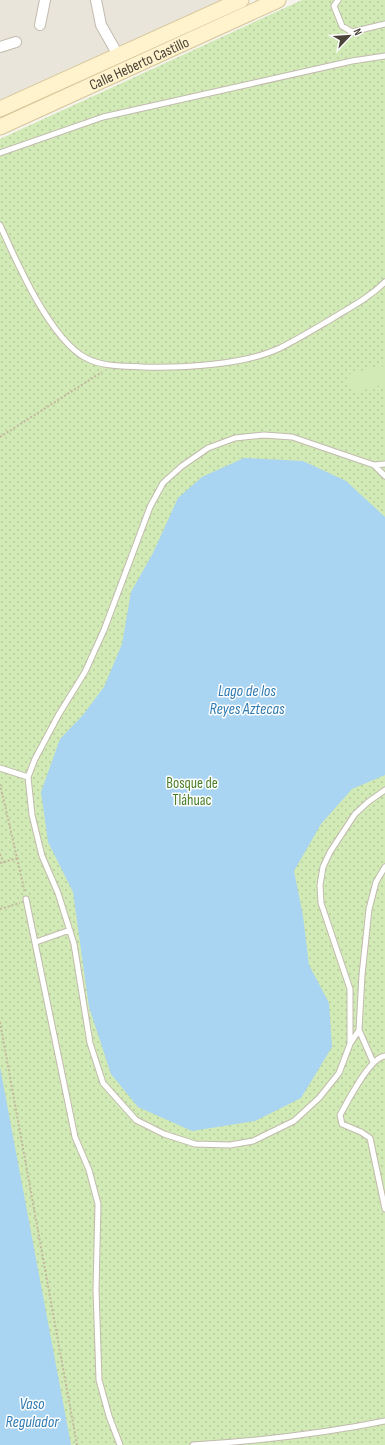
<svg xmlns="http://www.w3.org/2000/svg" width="385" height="1445" font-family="'Sofia Sans Condensed',sans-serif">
	<defs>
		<pattern id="grass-dots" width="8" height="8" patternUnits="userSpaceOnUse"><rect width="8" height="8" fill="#d2eab5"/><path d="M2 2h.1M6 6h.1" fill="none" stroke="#b6ca9c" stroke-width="1.8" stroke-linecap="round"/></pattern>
	</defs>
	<rect width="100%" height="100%" fill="#f6f3ec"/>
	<!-- residential -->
	<path fill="#eae5da" d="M0,0H222L0,100Z"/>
	<!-- grass -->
	<path fill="url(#grass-dots)" d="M302,0H385V1445H0V139Z"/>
	<!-- garden -->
	<path fill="#d2eab5" d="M382,365L385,384L352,393L347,375Z"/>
	<!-- water -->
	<path fill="#a9d4f2" d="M244,458L303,461L346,481L385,517V775L352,789L321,824L294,871L303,916L309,965L329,1003L332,1047L301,1098L255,1121L192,1131L138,1107L111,1074L89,1007L73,892L48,842L41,792L60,739L83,715L104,687L122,644L131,592L153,553L178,498L202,477Z
		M0,1067L71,1445H0Z"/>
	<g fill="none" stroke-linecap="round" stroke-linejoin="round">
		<defs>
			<path id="service" d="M338,0L334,6L342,26L352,32L385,24
				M0,153L103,117L352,61L385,56
				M0,225C16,261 50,339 86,358C103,367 124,366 143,367C183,368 244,365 280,348C298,339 316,328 333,318C351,307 370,297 385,282
				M385,464L374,465L292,437L264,435L235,438L208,448L182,466L163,483L150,507L104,630L85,672L59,714L35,759L28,777L32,815L42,856L58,893L74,944L90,1043L103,1083L136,1120L164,1134L195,1144L230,1145L253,1141L294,1121L319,1098L339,1073L350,1044V989L321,903L320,885L323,867L330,852L355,814L368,802L385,790
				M374,465L385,476
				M0,768L28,777
				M26,899L75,1137L89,1170L98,1204L96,1290L99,1380L109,1416L120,1445
				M36,942L70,930
				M359,1030L373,1062
				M350,1044L359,1030L362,975L369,909L376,882L385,867
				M385,1056C370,1057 348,1101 340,1115L342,1124L361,1132L370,1138L385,1209
				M193,1445C257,1441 322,1434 385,1421"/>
			<path id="minor" d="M96,0L101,25L118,55
				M40,25L45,0
				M0,47L16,42"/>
			<g id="secondary">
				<path d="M0,109L241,0"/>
				<path id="s1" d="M0,127L278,0"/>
			</g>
		</defs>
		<!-- service casing -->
		<use href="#service" stroke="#c2bbae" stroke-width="7"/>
		<!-- minor casing -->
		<use href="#minor" stroke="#c2bbae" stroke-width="12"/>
		<!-- secondary casing -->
		<use href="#secondary" stroke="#d6c79b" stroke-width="17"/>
		<!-- path -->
		<path stroke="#c4b79f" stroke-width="2" stroke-dasharray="2 2" stroke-linecap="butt" d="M0,437L102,372
			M0,784L25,893
			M0,854L4,863
			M0,863L18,858
			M0,909L20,903
			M0,1022L77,1445"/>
		<!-- service -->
		<use href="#service" stroke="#fff" stroke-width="5"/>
		<!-- minor -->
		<use href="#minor" stroke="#fff" stroke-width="10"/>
		<!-- secondary -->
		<use href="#secondary" stroke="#fff3cd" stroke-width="15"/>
	</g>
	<g text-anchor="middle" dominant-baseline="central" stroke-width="3" stroke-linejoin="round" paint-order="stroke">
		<!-- street labels -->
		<g font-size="15" fill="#4b4439" stroke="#fff">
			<text stroke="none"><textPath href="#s1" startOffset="153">Calle Heberto Castillo</textPath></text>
		</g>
		<!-- park labels -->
		<g font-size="15" fill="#4a7f2a" stroke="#fff">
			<text x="192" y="783">Bosque de<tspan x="192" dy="17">Tláhuac</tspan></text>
		</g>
		<!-- water labels -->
		<g font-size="16" font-style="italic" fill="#2e7ab2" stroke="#fff">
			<text x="247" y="691">Lago de los<tspan x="247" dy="18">Reyes Aztecas</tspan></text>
			<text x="32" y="1404">Vaso<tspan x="32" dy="18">Regulador</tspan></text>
		</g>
	</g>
	<!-- north arrow -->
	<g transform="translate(349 36) rotate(65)" stroke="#ffffff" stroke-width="3" paint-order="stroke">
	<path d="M0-3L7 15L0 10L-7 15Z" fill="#4b4439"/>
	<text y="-6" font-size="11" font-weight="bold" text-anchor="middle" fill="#4b4439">N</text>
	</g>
</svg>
